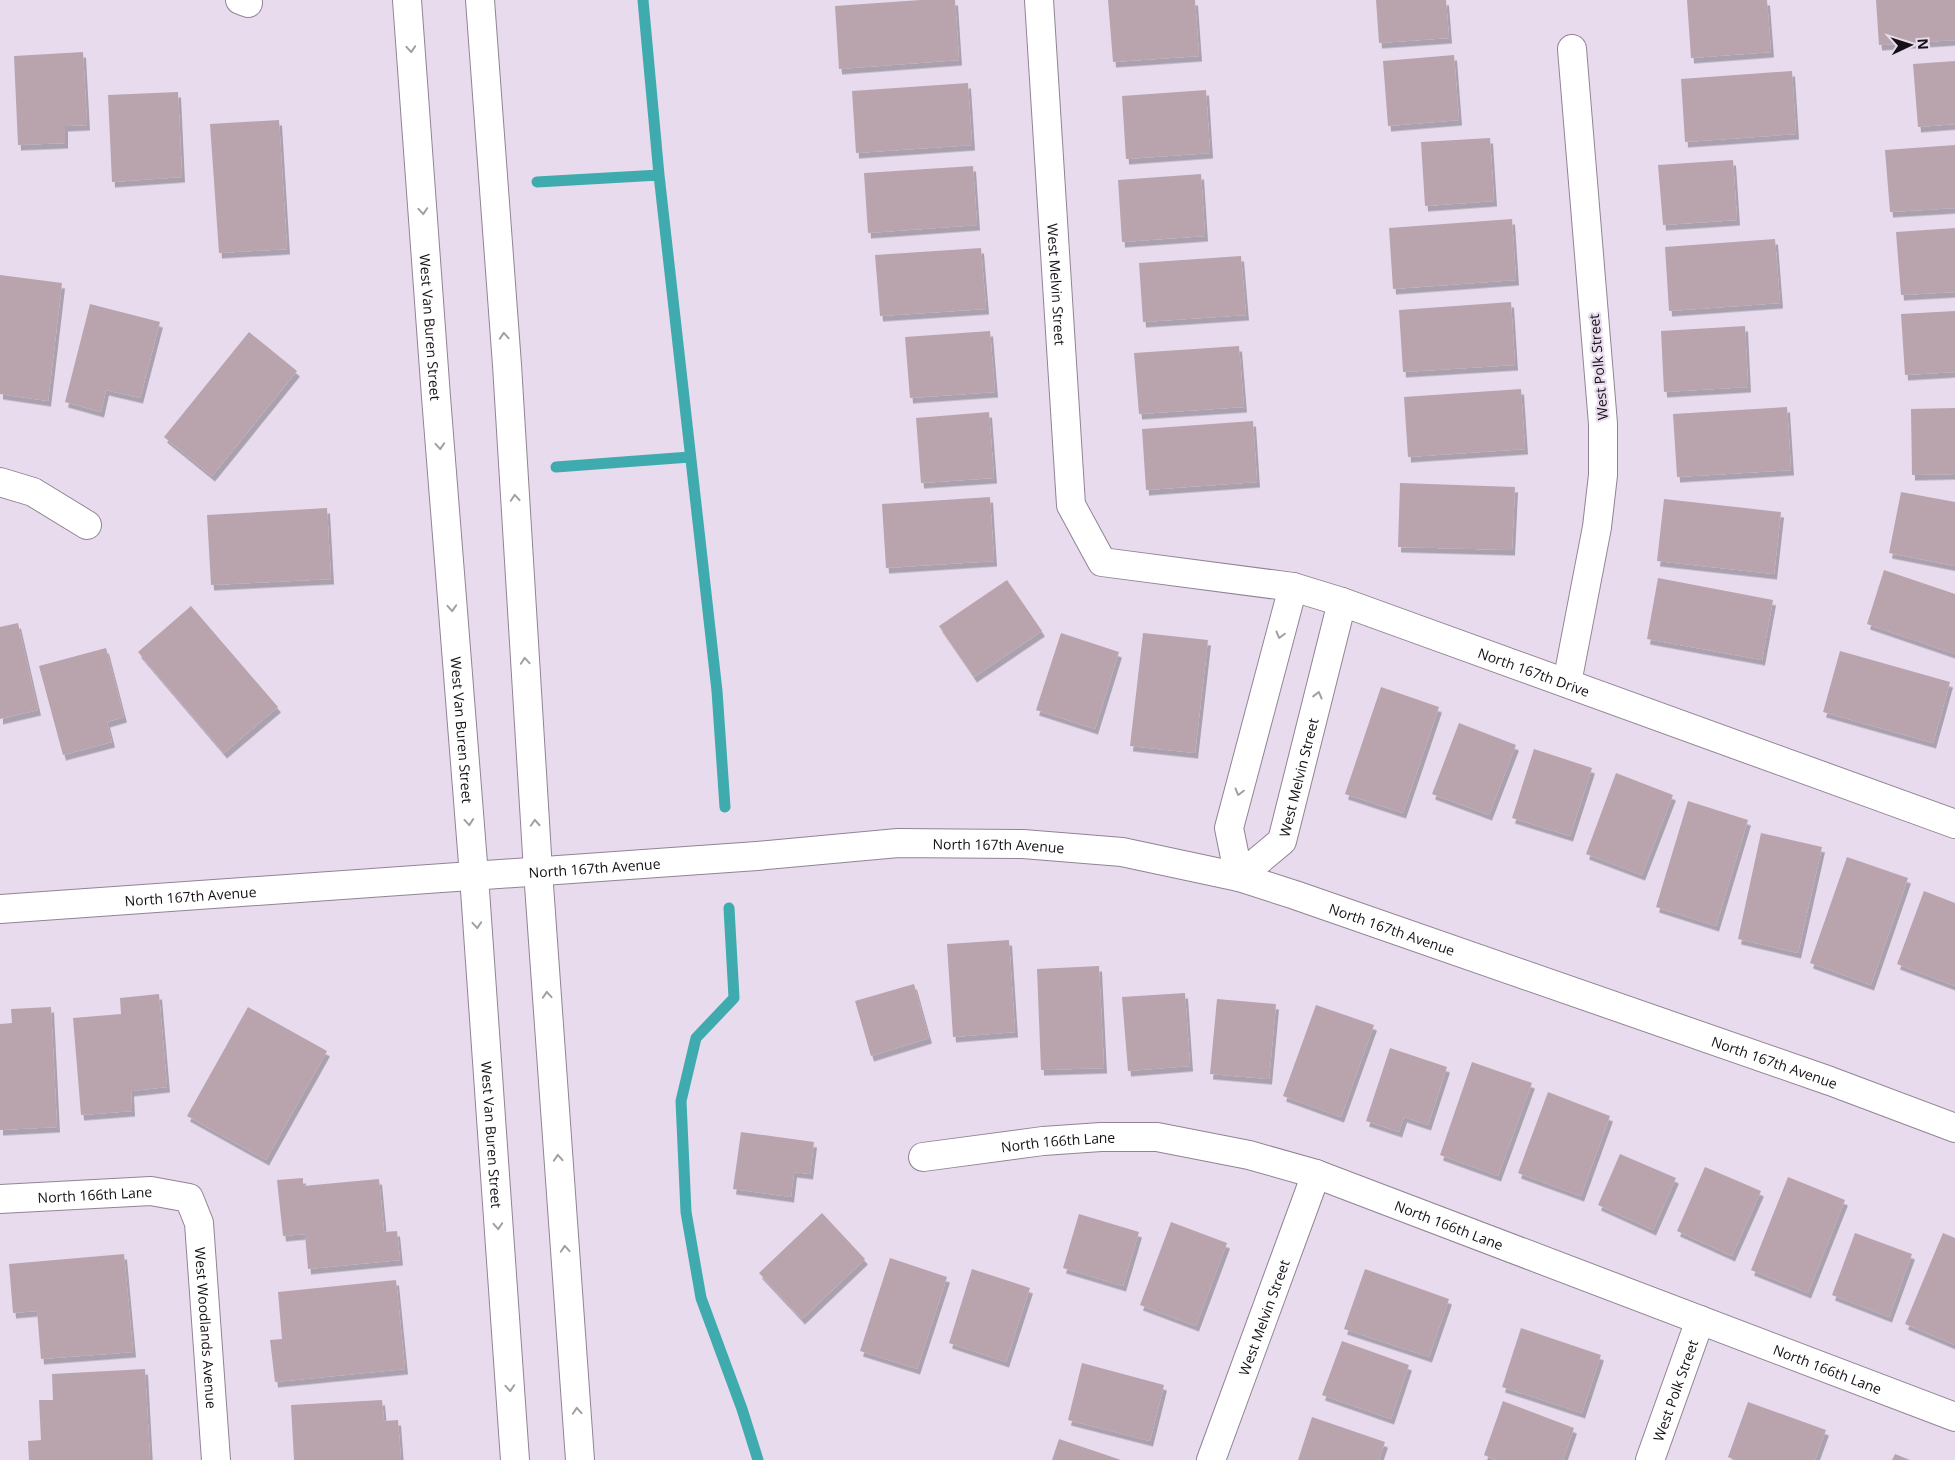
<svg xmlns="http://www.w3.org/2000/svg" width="1955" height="1460" font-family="'Open Sans',sans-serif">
	<defs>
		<filter id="shadow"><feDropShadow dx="3" dy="5.5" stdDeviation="0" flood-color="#0004"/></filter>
	</defs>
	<rect width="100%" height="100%" fill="#e8dbed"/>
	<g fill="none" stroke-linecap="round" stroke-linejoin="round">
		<!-- stream -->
		<path stroke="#3fabae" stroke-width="11" d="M643,0L659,175L717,691L725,807
			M537,182L659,175
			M556,467L690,457
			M729,908L734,998L696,1038L681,1101L686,1212L701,1298L742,1409L758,1460"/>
	</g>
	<!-- building -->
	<path fill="#b9a4ae" filter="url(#shadow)" d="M921,0H955L959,60L839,69L835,6Z
		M1108,0H1195L1199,56L1113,62Z
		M1376,0H1446L1449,38L1379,43Z
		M1687,0H1767L1771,52L1691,58Z
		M1876,0H1955V40L1879,45Z
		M83,52L87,125L65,126V143L18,145L14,56Z
		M1454,55L1459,120L1388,126L1383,61Z
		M1955,61V124L1918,127L1913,64Z
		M1792,71L1796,134L1685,142L1681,79Z
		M968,83L972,145L856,153L852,91Z
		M1206,90L1210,153L1126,159L1122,96Z
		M178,92L182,177L112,182L108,95Z
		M279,120L287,249L219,253L210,124Z
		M1490,138L1494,201L1425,206L1421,142Z
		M1955,145V208L1890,212L1885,150Z
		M1733,160L1737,220L1663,225L1658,165Z
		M973,166L977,225L868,233L864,173Z
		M1201,174L1205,236L1122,242L1118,180Z
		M1512,219L1516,280L1393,289L1389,228Z
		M1955,228V292L1901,295L1896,232Z
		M1775,239L1780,303L1669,311L1665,247Z
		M981,248L986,309L880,316L875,255Z
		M1241,256L1246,315L1143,322L1139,263Z
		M0,275L62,283L48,401L0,394Z
		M1511,302L1515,365L1403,372L1399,310Z
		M90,304L160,322L140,398L106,390L101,412L65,402Z
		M1955,311V372L1905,375L1901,314Z
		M1745,326L1748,387L1664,392L1661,331Z
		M990,331L995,392L910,398L905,337Z
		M249,332L297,371L212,476L164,437Z
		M1239,346L1244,407L1139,414L1134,353Z
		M1521,389L1525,449L1408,457L1404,397Z
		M1787,407L1791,470L1677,477L1673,414Z
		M1955,408V474L1912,475L1911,409Z
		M989,412L994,478L921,483L916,418Z
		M1253,421L1257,482L1146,490L1142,429Z
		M1400,483L1515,487L1512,550L1398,547Z
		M1901,492L1955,502V566L1889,553Z
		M990,497L994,561L886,568L882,504Z
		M1664,499L1781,512L1774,574L1657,561Z
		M327,508L331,579L211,585L207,515Z
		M1884,570L1955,594V654L1867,624Z
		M1658,578L1773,600L1762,660L1647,639Z
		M1007,580L1042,631L974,677L939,626Z
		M191,606L278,707L224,753L138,652Z
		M18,623L38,710L0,719V627Z
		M1061,633L1119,652L1095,729L1036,710Z
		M1143,633L1208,640L1195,753L1130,746Z
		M106,648L124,717L107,722L112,742L63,755L39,666Z
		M1840,651L1950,682L1933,743L1823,712Z
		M1381,687L1439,707L1403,813L1345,794Z
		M1459,723L1516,745L1489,815L1432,794Z
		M1534,749L1592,768L1570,836L1512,818Z
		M1616,773L1673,795L1642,875L1586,854Z
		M1688,801L1748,820L1716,926L1656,907Z
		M1761,833L1822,847L1798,953L1738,939Z
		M1847,857L1908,878L1871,985L1810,963Z
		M1924,891L1955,903V986L1897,964Z
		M1009,940L1015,1032L953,1037L947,944Z
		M1099,966L1104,1068L1041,1070L1037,969Z
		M914,984L929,1038L871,1056L855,1001Z
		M1185,993L1190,1066L1128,1071L1122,997Z
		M159,994L167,1087L131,1091L132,1111L81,1115L73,1018L121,1014L120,998Z
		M1217,999L1276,1004L1269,1079L1210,1074Z
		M1316,1005L1374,1025L1341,1117L1283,1096Z
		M51,1007L57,1127L0,1130V1024L12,1023L11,1009Z
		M248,1007L327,1051L266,1160L187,1116Z
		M1390,1048L1447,1067L1428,1125L1404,1117L1399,1132L1366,1121Z
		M1472,1062L1532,1083L1498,1176L1440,1155Z
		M1548,1092L1610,1116L1581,1196L1518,1173Z
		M741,1132L814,1142L810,1174L794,1172L791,1197L733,1189Z
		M1620,1154L1676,1178L1653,1230L1598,1205Z
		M1705,1167L1761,1191L1732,1256L1677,1231Z
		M1788,1177L1845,1200L1808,1293L1751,1270Z
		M303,1178V1186L379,1179L384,1232L397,1231L400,1260L308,1269L305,1234L283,1236L277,1180Z
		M822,1213L865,1259L802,1319L759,1273Z
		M1079,1214L1139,1232L1123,1286L1063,1268Z
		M1171,1222L1227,1243L1196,1326L1140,1305Z
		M1855,1233L1912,1254L1889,1317L1832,1295Z
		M1943,1233L1955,1238V1345L1905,1324Z
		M124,1254L133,1352L41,1359L37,1311L13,1313L9,1264Z
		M890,1258L947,1277L917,1369L860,1351Z
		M972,1269L1030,1288L1006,1362L949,1343Z
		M1365,1269L1449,1299L1429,1357L1344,1329Z
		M396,1280L405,1369L275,1382L270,1340L282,1339L278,1292Z
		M1521,1328L1601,1355L1582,1413L1502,1387Z
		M1342,1341L1409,1365L1391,1419L1322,1395Z
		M1082,1363L1164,1385L1150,1441L1068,1420Z
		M145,1369L150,1460H29L28,1441L41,1440L39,1400H53L52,1374Z
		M382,1400L384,1421L398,1420L401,1460H294L291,1405Z
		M1503,1401L1574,1428L1563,1460H1496L1484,1455Z
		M1748,1402L1826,1430L1815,1460H1735L1728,1457Z
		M1312,1417L1385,1442L1379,1460H1298Z
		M1059,1439L1121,1460H1052Z
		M1895,1454L1910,1460H1892Z"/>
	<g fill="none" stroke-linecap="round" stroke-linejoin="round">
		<defs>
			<g id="minor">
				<path d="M240,0L248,3"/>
				<path id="s1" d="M1039,0L1071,505L1102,562L1293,587L1342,602L1955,824"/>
				<path d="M0,482L33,492L87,525"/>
				<path id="s2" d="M1293,587L1229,828L1239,877L1282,841L1342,602"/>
				<path d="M1567,683L1597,527L1603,475V424L1572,49"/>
				<path id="s3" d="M923,1157L1043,1141L1101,1137H1157L1249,1155L1316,1174L1955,1417"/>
				<path id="s4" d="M0,1199L151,1191L189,1198L199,1223L216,1460"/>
				<path id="s5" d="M1211,1460L1316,1174"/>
				<path id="s6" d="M1650,1460L1700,1320"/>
			</g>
			<g id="tertiary">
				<path id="s7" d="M0,909L757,856L898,843L1023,844L1122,852L1239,877L1295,895L1830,1081L1955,1128"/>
			</g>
			<g id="primary">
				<path id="s8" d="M407,0L436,397L474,876L515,1460"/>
				<path d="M480,0L507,365L538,871L580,1460"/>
			</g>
		</defs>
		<!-- minor casing -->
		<use href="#minor" stroke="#908494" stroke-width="30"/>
		<!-- tertiary casing -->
		<use href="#tertiary" stroke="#908494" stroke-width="30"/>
		<!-- primary casing -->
		<use href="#primary" stroke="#908494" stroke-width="30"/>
		<!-- minor -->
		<use href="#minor" stroke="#fff" stroke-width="28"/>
		<!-- tertiary -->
		<use href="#tertiary" stroke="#fff" stroke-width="28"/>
		<!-- primary -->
		<use href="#primary" stroke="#fff" stroke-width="28"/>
	</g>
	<!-- one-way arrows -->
	<defs><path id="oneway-chevron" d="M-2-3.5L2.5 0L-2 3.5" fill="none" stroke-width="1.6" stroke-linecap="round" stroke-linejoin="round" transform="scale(1.25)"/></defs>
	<g stroke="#a19fa2">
		<use href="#oneway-chevron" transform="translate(411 49) rotate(86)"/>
		<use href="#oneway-chevron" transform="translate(423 211) rotate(86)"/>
		<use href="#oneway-chevron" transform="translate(504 336) rotate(-94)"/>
		<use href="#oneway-chevron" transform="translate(440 446) rotate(86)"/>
		<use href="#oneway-chevron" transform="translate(515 498) rotate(-94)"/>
		<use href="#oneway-chevron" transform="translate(452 608) rotate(86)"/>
		<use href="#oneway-chevron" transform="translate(1280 635) rotate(105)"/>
		<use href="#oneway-chevron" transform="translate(525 661) rotate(-94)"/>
		<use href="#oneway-chevron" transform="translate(1318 695) rotate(-76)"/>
		<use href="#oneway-chevron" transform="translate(1239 792) rotate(105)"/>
		<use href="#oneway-chevron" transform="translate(469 822) rotate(85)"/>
		<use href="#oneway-chevron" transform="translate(535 823) rotate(-93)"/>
		<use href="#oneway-chevron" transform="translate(477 925) rotate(86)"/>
		<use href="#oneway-chevron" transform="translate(547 995) rotate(-94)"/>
		<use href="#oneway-chevron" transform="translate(558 1158) rotate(-94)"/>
		<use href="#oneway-chevron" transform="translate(498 1226) rotate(86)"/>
		<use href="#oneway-chevron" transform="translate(565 1249) rotate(-94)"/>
		<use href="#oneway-chevron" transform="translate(510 1388) rotate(86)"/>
		<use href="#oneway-chevron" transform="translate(577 1411) rotate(-94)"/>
	</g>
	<g text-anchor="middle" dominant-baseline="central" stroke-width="4.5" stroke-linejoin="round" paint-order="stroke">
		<!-- street labels -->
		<g font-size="14" fill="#151016" stroke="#e8dbed">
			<text stroke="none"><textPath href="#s1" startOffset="285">West Melvin Street</textPath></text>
			<text stroke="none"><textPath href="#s8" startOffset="328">West Van Buren Street</textPath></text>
			<text transform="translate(1598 367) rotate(-95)">West Polk Street</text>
			<text stroke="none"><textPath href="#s1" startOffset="1019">North 167th Drive</textPath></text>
			<text stroke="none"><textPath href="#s8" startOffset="732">West Van Buren Street</textPath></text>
			<text stroke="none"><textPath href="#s2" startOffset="421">West Melvin Street</textPath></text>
			<text stroke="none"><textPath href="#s7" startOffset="1001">North 167th Avenue</textPath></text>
			<text stroke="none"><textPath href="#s7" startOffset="596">North 167th Avenue</textPath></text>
			<text stroke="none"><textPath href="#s7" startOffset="191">North 167th Avenue</textPath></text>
			<text stroke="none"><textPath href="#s7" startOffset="1406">North 167th Avenue</textPath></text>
			<text stroke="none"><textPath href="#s7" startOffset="1811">North 167th Avenue</textPath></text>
			<text stroke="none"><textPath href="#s8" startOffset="1138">West Van Buren Street</textPath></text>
			<text stroke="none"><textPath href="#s3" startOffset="136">North 166th Lane</textPath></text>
			<text stroke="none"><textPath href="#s4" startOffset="95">North 166th Lane</textPath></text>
			<text stroke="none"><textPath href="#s3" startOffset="541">North 166th Lane</textPath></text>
			<text stroke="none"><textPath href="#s5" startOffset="152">West Melvin Street</textPath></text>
			<text stroke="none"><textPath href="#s4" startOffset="322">West Woodlands Avenue</textPath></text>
			<text stroke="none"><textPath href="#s3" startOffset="946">North 166th Lane</textPath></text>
			<text stroke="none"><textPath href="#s6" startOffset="74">West Polk Street</textPath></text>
		</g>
	</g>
	<!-- north arrow -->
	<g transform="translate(1910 45) rotate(86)" stroke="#e8dbed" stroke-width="4" paint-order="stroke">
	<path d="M0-4L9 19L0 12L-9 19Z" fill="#151016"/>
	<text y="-8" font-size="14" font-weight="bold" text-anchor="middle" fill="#151016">N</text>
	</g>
</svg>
